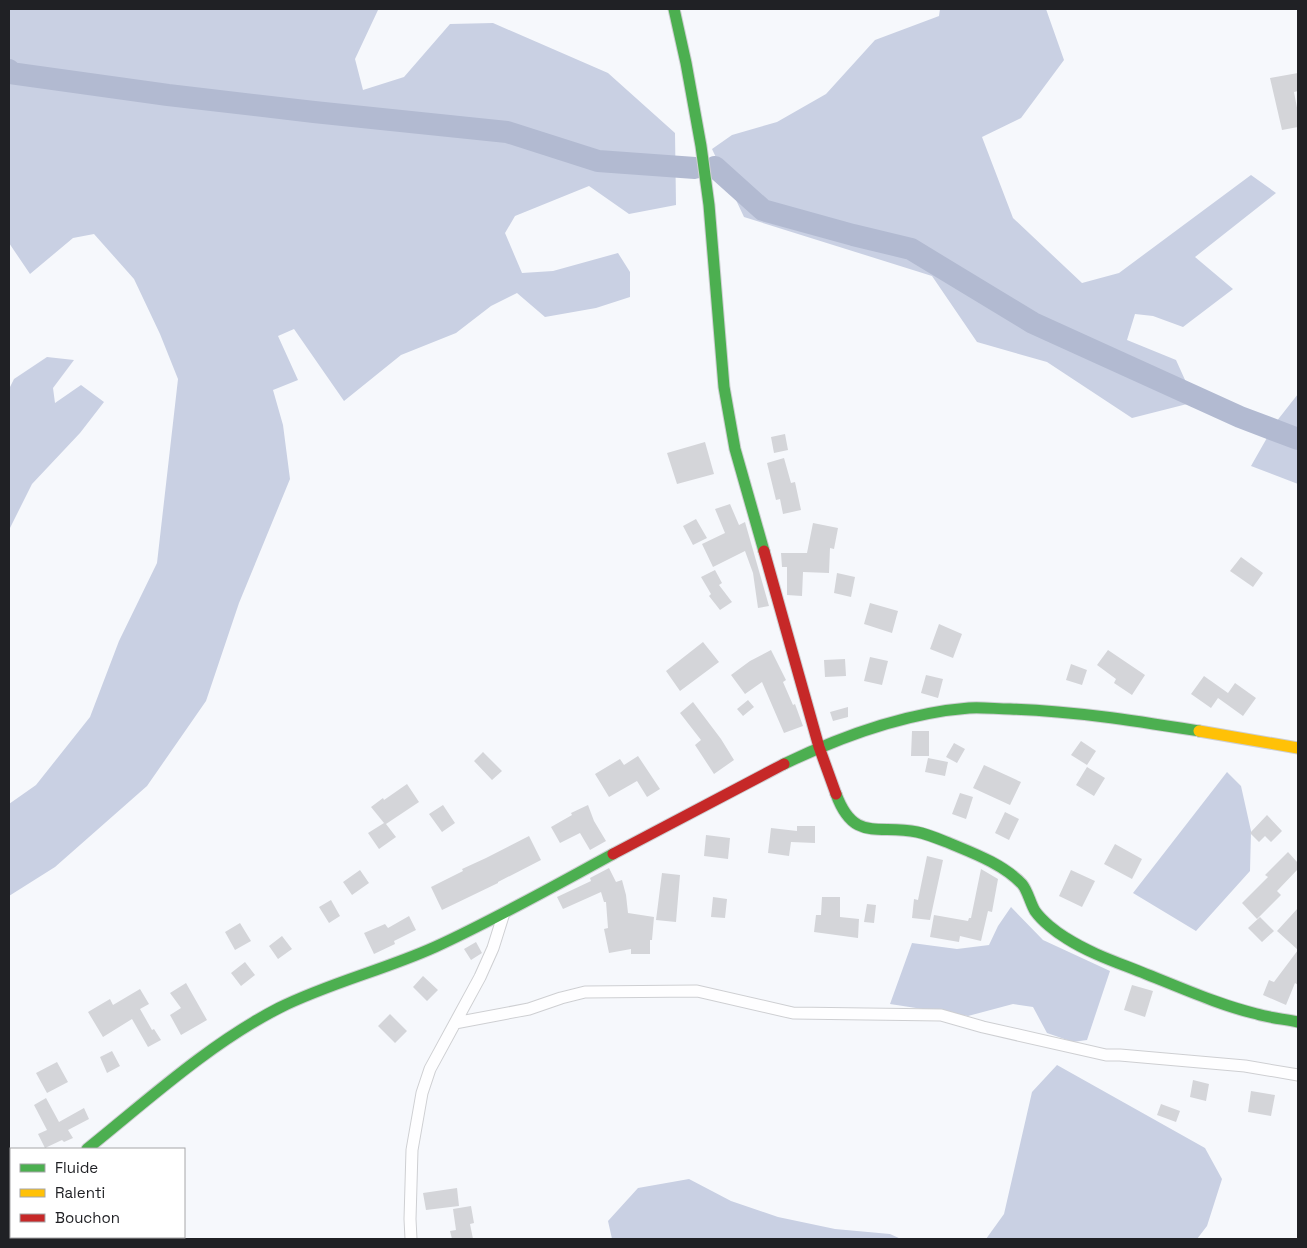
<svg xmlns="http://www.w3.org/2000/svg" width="1307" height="1248" font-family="'Space Grotesk',sans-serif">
	<rect width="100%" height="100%" fill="#f6f8fc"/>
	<!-- forest -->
	<path fill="#c9d0e3" d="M9,9H374L378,10L355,59L363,90L404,77L450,24L493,23L608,73L675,133L676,205L629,214L589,186L515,216L505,233L522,273L553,271L618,253L630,272V297L596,308L545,317L517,293L491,306L456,333L401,355L344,401L294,329L278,336L298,380L273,390L283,425L290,479L239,603L206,701L147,786L55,867L9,896V804L36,785L90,717L119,641L157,563L178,379L160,334L134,279L94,234L73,238L30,274L9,243Z
		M940,9H1046L1064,60L1021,118L982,137L1013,218L1082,283L1119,273L1251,175L1276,193L1195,257L1233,289L1183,327L1153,316L1135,314L1127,340L1176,360L1195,402L1132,418L1047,362L977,342L932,276L744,217L712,149L732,135L777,122L826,94L875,40L939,16Z
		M47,357L74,360L53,388L55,403L81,385L104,402L80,433L32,484L9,530V389L14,379Z
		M1298,394V484L1251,466L1276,422Z
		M1227,772L1241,786L1251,831L1250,871L1196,931L1133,893Z
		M1011,907L1043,940L1110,971L1087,1040L1073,1042L1047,1033L1033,1007L1013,1004L968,1016L890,1004L912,943L957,949L989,945L998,926Z
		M1057,1065L1205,1148L1222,1179L1207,1226L1197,1239H986L1004,1214L1032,1092Z
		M689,1179L731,1201L778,1217L835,1229L890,1234L901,1239H612L608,1221L638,1188Z"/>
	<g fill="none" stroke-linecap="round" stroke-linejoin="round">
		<!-- river -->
		<path stroke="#b2bad1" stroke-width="22" d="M9,70L10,73L168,95L314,112L507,132L598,161L695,168
			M715,167L763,210L853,235L911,249L1033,323L1240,417L1298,439"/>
	</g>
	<!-- building -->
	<path fill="#d4d5d9" d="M1298,73V91L1294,92L1298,113V127L1282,130L1270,78Z
		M785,434L788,450L774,453L771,437Z
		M705,442L714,474L677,484L667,453Z
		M784,458L791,483L795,482L801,510L783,514L780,499L776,500L767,463Z
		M730,504L739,525L745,522L769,606L758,608L753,573L745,551L713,567L702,544L725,533L715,509Z
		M696,519L707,538L693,545L683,526Z
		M813,523L838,528L834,549L830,548L829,573L803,572L802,596L787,595V567H782L781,553H807Z
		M1241,557L1263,573L1253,587L1230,571Z
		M715,570L722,583L719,585L732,602L720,610L709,596L711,594L701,577Z
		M837,573L855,577L851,597L834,593Z
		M870,603L898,611L892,633L864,624Z
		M939,624L962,634L953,658L930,649Z
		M703,642L719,662L680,691L666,671Z
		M771,650L786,680L783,682L793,705L795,704L803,726L784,733L762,682L745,694L731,675L750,661Z
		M1108,650L1145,675L1132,695L1114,683L1116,679L1097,665Z
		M870,657L888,661L882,685L864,681Z
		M845,659L846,676L825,677L824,660Z
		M1071,664L1087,670L1082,685L1066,680Z
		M926,675L943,679L938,698L921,693Z
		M1204,676L1228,693L1235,683L1256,698L1243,716L1218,698L1211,708L1191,694Z
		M748,700L754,707L743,716L737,709Z
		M693,702L721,739L734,760L714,774L695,745L701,740L680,713Z
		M848,707V717L833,721L830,712Z
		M912,731H929V756H911Z
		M1081,741L1096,751L1087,765L1071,755Z
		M954,743L965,749L957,763L946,757Z
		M483,752L502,771L492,780L474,761Z
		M638,756L660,789L647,797L637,781L609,797L595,774L620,759L624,765Z
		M928,758L948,762L945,776L925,772Z
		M984,765L1021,782L1010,805L973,788Z
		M1087,767L1105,778L1094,796L1076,785Z
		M407,784L419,802L386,824L396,837L379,849L368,833L384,823L371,807L383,798L384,800Z
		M960,793L973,797L966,819L952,814Z
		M443,805L455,823L442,832L429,814Z
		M588,805L594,821L606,841L590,850L580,833L560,843L551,827L572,815L571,813Z
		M1005,812L1019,819L1009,840L995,833Z
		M1267,815L1282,831L1271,842L1265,836L1259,842L1250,833Z
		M797,826H815V843L791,842L789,856L768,853L771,828L797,831Z
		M706,835L730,838L728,859L704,856Z
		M529,836L541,860L498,882V883L442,910L431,887L463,871L462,869L486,858Z
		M1115,844L1142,859L1132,879L1104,864Z
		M1288,852L1298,863V869L1277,891L1281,895L1257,919L1242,903L1268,877L1265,875Z
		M927,856L943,860L930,920L912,918L914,899L918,900Z
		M609,868L616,882L622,880L626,895L628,913L654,917L652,940H650V954H631V949L609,953L604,929L608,928L606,902H604L601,892L563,909L557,897L591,881L590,878Z
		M981,869L998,879L992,912L988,911L981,941L960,936L959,942L930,937L934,915L968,921L969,918H971Z
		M360,870L369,883L352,895L343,882Z
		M1071,870L1095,881L1082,907L1059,896Z
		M662,873L680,875L676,922L656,920Z
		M713,897L727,899L725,918L711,917Z
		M822,897H840V917L859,919L858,938L814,932L816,915H821Z
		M331,900L340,916L329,923L319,907Z
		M867,904L876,905L874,923L864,922Z
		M1298,908V985L1295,983L1286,1005L1263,995L1269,980L1274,982L1298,950L1277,931Z
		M409,916L416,930L394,941L395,944L374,954L364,933L385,924L388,928Z
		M1260,917L1274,931L1262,942L1248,928Z
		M240,923L251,941L235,950L225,932Z
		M282,936L292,949L278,959L269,946Z
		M476,942L482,953L471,960L464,949Z
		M245,962L255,975L241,986L231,973Z
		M423,976L438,990L427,1001L413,987Z
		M186,983L207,1020L181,1035L170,1015L181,1008L170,993Z
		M1132,985L1153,991L1145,1017L1124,1010Z
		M140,989L149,1004L140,1009L152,1030L154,1029L161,1040L148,1047L132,1019L103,1037L88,1012L110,999L113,1005Z
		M390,1014L407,1031L395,1043L378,1026Z
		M112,1051L120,1066L107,1073L100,1057Z
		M57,1062L68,1082L47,1093L36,1073Z
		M1193,1080L1209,1084L1206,1101L1190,1097Z
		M1251,1091L1275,1095L1271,1116L1248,1112Z
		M46,1098L59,1122L84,1108L89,1119L68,1130L73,1138L64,1142L62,1140L45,1148L38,1134L47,1130L34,1105Z
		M1161,1104L1180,1111L1176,1122L1157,1115Z
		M457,1188L459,1206L426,1210L423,1193Z
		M471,1206L474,1223L470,1224L473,1239H452L450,1231L456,1230L453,1209Z"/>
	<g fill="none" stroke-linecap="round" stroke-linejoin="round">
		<defs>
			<path id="street" d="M455,1023L529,1009L561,998L585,992L697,991L793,1013L941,1015L983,1027L1106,1055H1120L1245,1066L1298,1075
				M9,1213L11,1210
				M411,1239L410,1219L412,1150L422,1093L430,1069L480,977L493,948L504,913"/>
			<path id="fast" d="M674,9L686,63L701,146L709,205L724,387L735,449L764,551
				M784,764C842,736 904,713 969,708C982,707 997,709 1010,709C1074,711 1136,721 1199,731
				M836,794C854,843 878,824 917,832C927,834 939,839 949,843C973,853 1003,864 1022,884C1028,891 1030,903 1035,911C1042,921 1056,932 1066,938C1091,954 1119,963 1146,974C1182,988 1219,1005 1257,1014C1270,1018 1284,1019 1298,1022
				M87,1149C148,1100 209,1044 279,1008C329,983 384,970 435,947C496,919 554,886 613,854"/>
			<path id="slow" d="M1199,731L1298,748"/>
			<path id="jam" d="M764,551L819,747L836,794
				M613,854L784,764"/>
		</defs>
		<!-- street casing -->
		<use href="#street" stroke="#cecfd2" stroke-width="13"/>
		<!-- fast casing -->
		<use href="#fast" stroke="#cecfd2" stroke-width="13"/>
		<!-- slow casing -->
		<use href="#slow" stroke="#cecfd2" stroke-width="13"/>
		<!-- jam casing -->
		<use href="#jam" stroke="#cecfd2" stroke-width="13"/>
		<!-- street -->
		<use href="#street" stroke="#fefeff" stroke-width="11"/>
		<!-- fast -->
		<use href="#fast" stroke="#4caf50" stroke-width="11"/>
		<!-- slow -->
		<use href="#slow" stroke="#ffc107" stroke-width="11"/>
		<!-- jam -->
		<use href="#jam" stroke="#c62828" stroke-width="11"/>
	</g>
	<!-- border -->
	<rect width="1307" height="1248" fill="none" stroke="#202125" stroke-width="20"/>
	<!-- legend -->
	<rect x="10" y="1148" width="175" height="90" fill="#ffffff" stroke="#a6a6a8"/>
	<rect x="20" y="1164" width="25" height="8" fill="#4caf50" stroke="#a6a6a8"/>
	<text x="55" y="1173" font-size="15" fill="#202125">Fluide</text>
	<rect x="20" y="1189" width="25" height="8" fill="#ffc107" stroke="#a6a6a8"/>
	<text x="55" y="1198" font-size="15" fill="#202125">Ralenti</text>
	<rect x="20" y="1214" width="25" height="8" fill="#c62828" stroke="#a6a6a8"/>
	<text x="55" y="1223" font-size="15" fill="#202125">Bouchon</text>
</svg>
